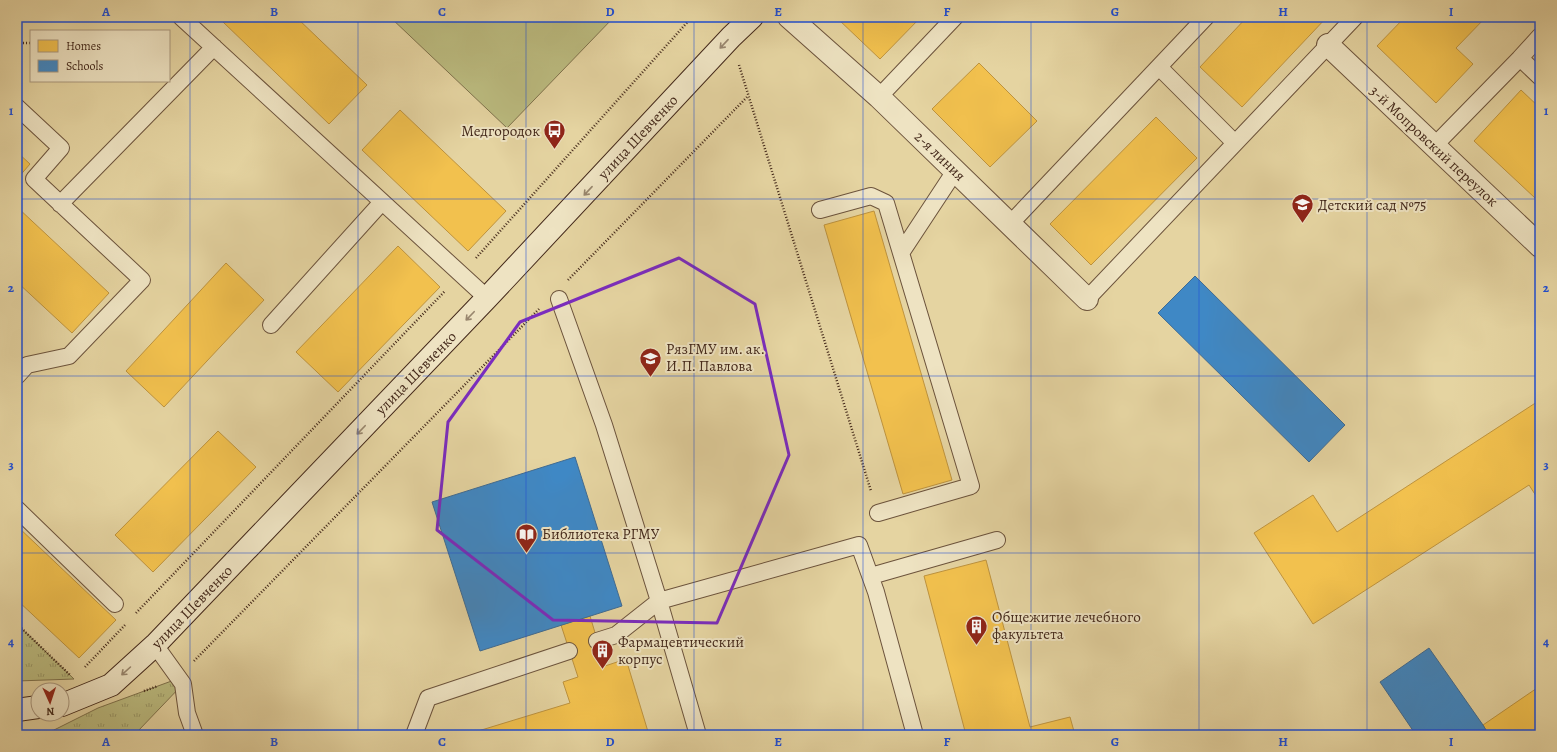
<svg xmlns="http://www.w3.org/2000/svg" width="1557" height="752" font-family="Alegreya,serif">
	<defs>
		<pattern id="grass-tufts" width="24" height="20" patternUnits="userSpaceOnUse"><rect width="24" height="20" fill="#bbbb7f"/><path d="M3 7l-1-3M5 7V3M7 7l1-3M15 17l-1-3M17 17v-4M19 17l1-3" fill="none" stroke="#9a9867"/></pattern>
	</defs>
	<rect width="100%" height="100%" fill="#e5d4a1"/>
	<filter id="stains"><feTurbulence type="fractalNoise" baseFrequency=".005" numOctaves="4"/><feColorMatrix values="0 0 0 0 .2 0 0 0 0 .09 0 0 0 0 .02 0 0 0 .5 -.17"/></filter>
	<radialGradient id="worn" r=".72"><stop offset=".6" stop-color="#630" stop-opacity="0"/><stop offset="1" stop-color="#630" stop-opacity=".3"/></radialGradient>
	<!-- grass -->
	<path fill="url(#grass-tufts)" stroke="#7f724c" d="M17,624L74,679L17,681Z
		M177,679L183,684L138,731L129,735H44L98,708Z"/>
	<!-- park -->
	<path fill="#bbbb7f" stroke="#7f724c" d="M390,17H614L507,128Z"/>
	<!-- homes -->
	<path fill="#f2c14e" stroke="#be933e" d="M228,17H296L367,85L329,124L223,22Z
		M840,17H921L880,59L838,19Z
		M1247,17H1327L1242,107L1200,67Z
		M1405,17H1486L1456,48L1473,64L1436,103L1377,46Z
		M979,63L1037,121L990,167L932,109Z
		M1521,90L1540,108V193L1535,198L1474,141Z
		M400,110L506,211L468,251L362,150Z
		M1156,117L1197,158L1091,265L1050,224Z
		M17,152L30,164L17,179Z
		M17,207L109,293L72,333L17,282Z
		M874,211L952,480L903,494L824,225Z
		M398,246L440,287L338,392L296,352Z
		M226,263L264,300L164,407L126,371Z
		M1540,400V502L1529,485L1313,624L1254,533L1313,495L1337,532Z
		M218,431L256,467L153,572L115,535Z
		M17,526L116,620L79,658L17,600Z
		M986,560L1030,727L1070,717L1075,735H966L924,576Z
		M590,616L605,666L626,659L649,735H465L570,703L563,682L578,677L561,625Z
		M1540,686V735H1489L1483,725Z"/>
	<!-- schools -->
	<path fill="#3f88c5" stroke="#406b92" d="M1195,276L1345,425L1309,462L1158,313Z
		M575,457L622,606L480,651L432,502Z
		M1429,648L1483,725L1489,735H1416L1380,682Z"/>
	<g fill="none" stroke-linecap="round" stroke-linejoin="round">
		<defs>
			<path id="lane" d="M181,17L487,298
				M1540,36L1520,58L1540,77
				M1159,67L1235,143
				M879,97L955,17
				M17,107L61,148L34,179L142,280L69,356L27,365L17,376
				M1434,146L1520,58
				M60,204L214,47
				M820,210L871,196L886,203L971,486L878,513
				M1010,224L1206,17
				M901,253L955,171
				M559,299L604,425L659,601L616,635L597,641
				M1087,299L1355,17
				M271,325L382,202
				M17,509L115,604
				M871,576L997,540
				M155,645L183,684L187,713L195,735
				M414,735L428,698L569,651
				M698,735L659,601L859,545L876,592L915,735"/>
			<path id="street" d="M789,17L879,97L1087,299
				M1328,45L1540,246"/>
			<path id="secondary" d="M62,705L111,685L155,645L487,298L731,37L752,17
				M17,710L38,707"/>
		</defs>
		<!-- lane casing -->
		<use href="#lane" stroke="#6c533c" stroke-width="18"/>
		<!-- street casing -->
		<use href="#street" stroke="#6c533c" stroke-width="24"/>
		<!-- secondary casing -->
		<use href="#secondary" stroke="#43281a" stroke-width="24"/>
		<!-- path -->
		<path stroke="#43281a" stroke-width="2.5" stroke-dasharray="1 2" stroke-linecap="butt" d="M17,43H31
			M739,65L871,491
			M476,258L692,17
			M568,280L748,96
			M136,613L445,291
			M17,624L70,675
			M194,661L539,309
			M85,667L126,624
			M144,691L158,686
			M44,735L55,730"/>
		<!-- lane -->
		<use href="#lane" stroke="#eee3c2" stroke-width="16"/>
		<!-- street -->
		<use href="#street" stroke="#eee3c2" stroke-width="22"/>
		<!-- secondary -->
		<use href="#secondary" stroke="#eee3c2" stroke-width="22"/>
	</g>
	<!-- one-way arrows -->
	<defs><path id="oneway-shaft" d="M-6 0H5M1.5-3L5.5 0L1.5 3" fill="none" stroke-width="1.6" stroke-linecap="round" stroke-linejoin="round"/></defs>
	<g stroke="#98866e">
		<use href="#oneway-shaft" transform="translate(724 44) rotate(133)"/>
		<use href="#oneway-shaft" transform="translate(588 191) rotate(133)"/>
		<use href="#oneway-shaft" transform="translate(470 316) rotate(134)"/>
		<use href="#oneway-shaft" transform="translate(361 430) rotate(134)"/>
		<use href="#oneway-shaft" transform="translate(126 671) rotate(138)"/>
	</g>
	<!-- marked area -->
	<path fill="none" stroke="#7b2cbf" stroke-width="3" stroke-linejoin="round" d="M679,258L755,304L789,455L717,623L553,620L437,530L448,422L520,322Z"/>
	<!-- grid -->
	<path fill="none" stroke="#1d4ed8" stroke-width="1" stroke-opacity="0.55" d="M190,17V735M358,17V735M526,17V735M694,17V735M863,17V735M1031,17V735M1199,17V735M1367,17V735M17,199H1540M17,376H1540M17,553H1540"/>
	<!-- icons -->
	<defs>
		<symbol id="bus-pin" viewBox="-11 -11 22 30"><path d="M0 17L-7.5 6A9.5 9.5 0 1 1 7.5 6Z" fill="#8f2418" stroke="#eee3c2"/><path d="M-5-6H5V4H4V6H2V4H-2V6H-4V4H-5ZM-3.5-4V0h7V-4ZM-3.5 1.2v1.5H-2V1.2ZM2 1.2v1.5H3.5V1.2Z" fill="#fff"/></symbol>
		<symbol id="school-pin" viewBox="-11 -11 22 30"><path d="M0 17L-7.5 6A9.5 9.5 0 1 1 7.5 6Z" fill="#8f2418" stroke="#eee3c2"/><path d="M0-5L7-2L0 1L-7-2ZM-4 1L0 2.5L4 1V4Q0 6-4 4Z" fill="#fff"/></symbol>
		<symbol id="university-pin" viewBox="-11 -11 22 30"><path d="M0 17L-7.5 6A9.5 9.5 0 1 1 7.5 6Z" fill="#8f2418" stroke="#eee3c2"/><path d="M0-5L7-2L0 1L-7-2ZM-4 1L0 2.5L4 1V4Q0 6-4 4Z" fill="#fff"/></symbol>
		<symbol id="library-pin" viewBox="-11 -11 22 30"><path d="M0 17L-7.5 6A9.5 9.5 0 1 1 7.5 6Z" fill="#8f2418" stroke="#eee3c2"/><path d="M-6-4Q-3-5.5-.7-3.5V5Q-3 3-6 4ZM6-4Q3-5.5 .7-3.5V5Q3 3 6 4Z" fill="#fff"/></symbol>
		<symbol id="building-pin" viewBox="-11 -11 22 30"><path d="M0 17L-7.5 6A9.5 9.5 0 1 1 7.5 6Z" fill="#8f2418" stroke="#eee3c2"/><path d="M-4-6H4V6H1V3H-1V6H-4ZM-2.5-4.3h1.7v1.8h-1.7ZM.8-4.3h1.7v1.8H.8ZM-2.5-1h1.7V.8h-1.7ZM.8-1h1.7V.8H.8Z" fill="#fff"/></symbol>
	</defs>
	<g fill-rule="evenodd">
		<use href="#bus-pin" x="542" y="118" width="25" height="34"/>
		<use href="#school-pin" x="1290" y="192" width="25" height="34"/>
		<use href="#university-pin" x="638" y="346" width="25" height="34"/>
		<use href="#library-pin" x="514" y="522" width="25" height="34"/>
		<use href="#building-pin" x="964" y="614" width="25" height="34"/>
		<use href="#building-pin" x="590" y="638" width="25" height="34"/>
	</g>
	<g text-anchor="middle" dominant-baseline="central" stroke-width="4" stroke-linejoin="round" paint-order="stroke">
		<!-- poi labels -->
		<g font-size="15" fill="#43281a" stroke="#eee3c2" text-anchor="start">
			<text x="540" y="131" text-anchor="end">Медгородок</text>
			<text x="1318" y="205">Детский сад №75</text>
			<text x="666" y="349">РязГМУ им. ак.<tspan x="666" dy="17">И.П. Павлова</tspan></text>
			<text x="542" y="534">Библиотека РГМУ</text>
			<text x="992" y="617">Общежитие лечебного<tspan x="992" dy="17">факультета</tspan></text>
			<text x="618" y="642">Фармацевтический<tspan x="618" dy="17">корпус</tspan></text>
		</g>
		<!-- street labels -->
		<g font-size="15" fill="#43281a" stroke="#eee3c2">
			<text transform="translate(638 137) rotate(-47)">улица Шевченко</text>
			<text transform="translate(1434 146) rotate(43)">3-й Мопровский переулок</text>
			<text transform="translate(940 156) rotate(44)">2-я линия</text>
			<text transform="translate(416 373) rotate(-46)">улица Шевченко</text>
			<text transform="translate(192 607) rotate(-46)">улица Шевченко</text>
		</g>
	</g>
	<!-- margin -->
	<rect width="1557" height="752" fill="none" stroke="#e5d4a1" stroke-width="44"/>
	<!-- legend -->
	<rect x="30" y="30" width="140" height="52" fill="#eee3c2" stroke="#aa987f"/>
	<rect x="38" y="40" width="20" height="12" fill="#f2c14e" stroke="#aa987f"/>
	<text x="66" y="50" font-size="12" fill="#43281a">Homes</text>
	<rect x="38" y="60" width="20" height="12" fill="#3f88c5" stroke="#aa987f"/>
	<text x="66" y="70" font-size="12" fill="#43281a">Schools</text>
	<!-- north arrow -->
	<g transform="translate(50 702) rotate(177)"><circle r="19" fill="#eee3c2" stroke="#aa987f"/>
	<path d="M0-3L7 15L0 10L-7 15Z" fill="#8f2418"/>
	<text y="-6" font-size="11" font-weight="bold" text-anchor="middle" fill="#43281a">N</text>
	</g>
	<rect x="22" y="22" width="1513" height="708" fill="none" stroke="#1d4ed8" stroke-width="1.5"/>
	<g font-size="13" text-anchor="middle" font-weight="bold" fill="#1d4ed8">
		<text x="106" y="16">A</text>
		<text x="274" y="16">B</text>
		<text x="442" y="16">C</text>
		<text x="610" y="16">D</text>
		<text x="778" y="16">E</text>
		<text x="947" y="16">F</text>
		<text x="1115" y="16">G</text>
		<text x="1283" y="16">H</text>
		<text x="1451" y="16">I</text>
		<text x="11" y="115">1</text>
		<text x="1546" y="115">1</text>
		<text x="11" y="292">2</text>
		<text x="1546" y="292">2</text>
		<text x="11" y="469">3</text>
		<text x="1546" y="469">3</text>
		<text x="11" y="646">4</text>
		<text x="1546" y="646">4</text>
		<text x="106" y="746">A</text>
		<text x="274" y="746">B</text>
		<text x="442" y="746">C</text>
		<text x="610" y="746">D</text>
		<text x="778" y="746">E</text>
		<text x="947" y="746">F</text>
		<text x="1115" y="746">G</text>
		<text x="1283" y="746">H</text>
		<text x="1451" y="746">I</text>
	</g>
	<rect width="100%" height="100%" filter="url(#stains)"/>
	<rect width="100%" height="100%" fill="url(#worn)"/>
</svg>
